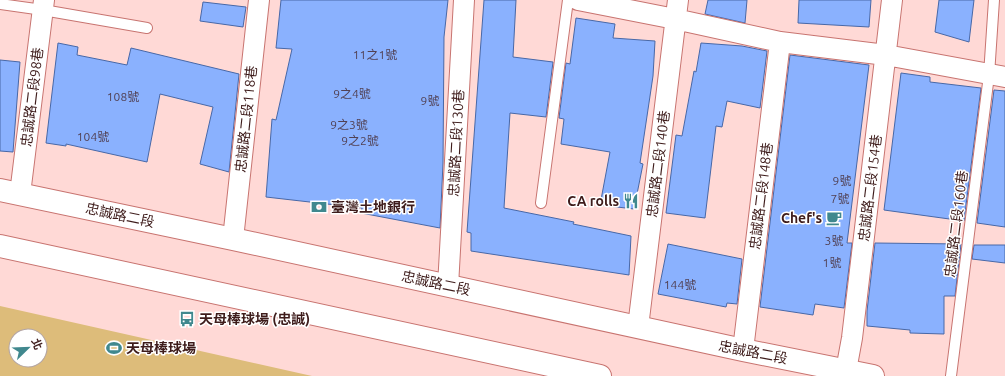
<svg xmlns="http://www.w3.org/2000/svg" width="1005" height="376" font-family="Ubuntu,'Noto Sans TC',sans-serif">
	<rect width="100%" height="100%" fill="#ffd9d6"/>
	<!-- green -->
	<path fill="#ddbc7a" fill-rule="evenodd" d="M0,306L312,376H0ZM16,336H40V360H16Z"/>
	<!-- building -->
	<path fill="#8ab1fe" stroke="#4868a7" d="M281,0H448L444,37L443,163L440,228L361,213L362,208L266,197L272,119L276,120L292,49L276,48Z
		M484,0H516L513,57L553,62L546,117L510,113L504,208L574,222L573,224L631,236L629,275L471,251V233L467,232Z
		M708,0H747L745,23L705,14Z
		M799,0H871L869,27L798,23Z
		M939,0H974L969,42L935,32Z
		M203,2L246,7L243,27L200,21Z
		M576,18L615,24L613,38L655,41L653,76L640,163L643,164L634,209L600,205L610,152L561,144L564,119L559,118L566,63L570,64Z
		M58,43L78,47L77,55L127,65L131,48L239,74L229,172L200,164L213,107L160,94L147,162L66,144V146L46,143Z
		M701,43L742,46L767,51L760,108L727,101L722,127L716,126L705,218L666,213L676,135L682,136L694,71L696,72Z
		M790,55L869,65L847,243H852L844,308L815,304L813,315L760,307Z
		M0,60L20,62L13,152L0,151Z
		M901,73L930,77V82L981,88L964,221L884,210Z
		M994,90L1005,91V227L977,223Z
		M875,243L961,244L955,296H944V334L910,333V330L867,326V311Z
		M668,244L742,259L737,304L727,303L726,307L658,294Z
		M974,245H1005V263L972,259Z"/>
	<g fill="none" stroke-linecap="round" stroke-linejoin="round">
		<defs>
			<path id="service" d="M0,4L43,10L147,28
				M541,203L568,0
				M951,376L989,75L994,0"/>
			<path id="minor" d="M578,0L675,19L780,42L886,55L1005,77
				M20,194L44,0
				M233,239L259,0
				M448,286L464,0
				M638,327L678,0
				M743,350L780,42
				M845,376L852,338L892,0"/>
			<path id="tertiary" d="M0,190L233,239L743,350L873,376
				M0,246L600,376"/>
		</defs>
		<!-- service casing -->
		<use href="#service" stroke="#c87470" stroke-width="12"/>
		<!-- minor casing -->
		<use href="#minor" stroke="#c87470" stroke-width="22"/>
		<!-- tertiary casing -->
		<use href="#tertiary" stroke="#c87470" stroke-width="24"/>
		<!-- service -->
		<use href="#service" stroke="#fff" stroke-width="10"/>
		<!-- minor -->
		<use href="#minor" stroke="#fff" stroke-width="20"/>
		<!-- tertiary -->
		<use href="#tertiary" stroke="#fff" stroke-width="22"/>
	</g>
	<!-- icons -->
	<defs>
		<symbol id="restaurant-bare" viewBox="-9 -9 18 18"><path d="M-5-6h1v4h1v-4h1v4h1v-4h1v5L-1.5 .5V6h-2V.5L-5-1ZM5-6V6H3V1.5H1.5Q1.5-4 5-6Z" fill="#40888e" stroke="#fff" stroke-width="2.5" paint-order="stroke"/></symbol>
		<symbol id="bank-bare" viewBox="-9 -9 18 18"><path d="M-6-4H6V4H-6ZM0-2.3a2.3 2.3 0 1 0 0 4.6a2.3 2.3 0 1 0 0-4.6Z" fill="#40888e" stroke="#fff" stroke-width="2.5" paint-order="stroke"/></symbol>
		<symbol id="cafe-bare" viewBox="-9 -9 18 18"><path d="M-5.5-4.5H6V0H3Q3 3.5 0 3.5H-2.5Q-5.5 3.5-5.5 0ZM3-3.2v2h1.7v-2ZM-6 4.5H4V6H-6Z" fill="#40888e" stroke="#fff" stroke-width="2.5" paint-order="stroke"/></symbol>
		<symbol id="bus-bare" viewBox="-9 -9 18 18"><path d="M-5-6H5V4H4V6H2V4H-2V6H-4V4H-5ZM-3.5-4V0h7V-4ZM-3.5 1.2v1.5H-2V1.2ZM2 1.2v1.5H3.5V1.2Z" fill="#40888e" stroke="#fff" stroke-width="2.5" paint-order="stroke"/></symbol>
		<symbol id="stadium-bare" viewBox="-9 -9 18 18"><path d="M0-5a6.5 5 0 1 0 0 10a6.5 5 0 1 0 0-10ZM-3.5-1.8h7v3.6h-7Z" fill="#40888e" stroke="#fff" stroke-width="2.5" paint-order="stroke"/></symbol>
	</defs>
	<g fill-rule="evenodd">
		<use href="#restaurant-bare" x="620" y="190" width="22" height="22"/>
		<use href="#bank-bare" x="308" y="196" width="22" height="22"/>
		<use href="#cafe-bare" x="823" y="207" width="22" height="22"/>
		<use href="#bus-bare" x="176" y="308" width="22" height="22"/>
		<use href="#stadium-bare" x="103" y="337" width="22" height="22"/>
	</g>
	<g text-anchor="middle" dominant-baseline="central" stroke-width="3" stroke-linejoin="round" paint-order="stroke">
		<!-- number labels -->
		<g font-size="12" fill="#514154">
			<text x="375" y="54">11之1號</text>
			<text x="352" y="93">9之4號</text>
			<text x="123" y="96">108號</text>
			<text x="430" y="100">9號</text>
			<text x="349" y="124">9之3號</text>
			<text x="93" y="136">104號</text>
			<text x="360" y="140">9之2號</text>
			<text x="842" y="180">9號</text>
			<text x="840" y="198">7號</text>
			<text x="834" y="240">3號</text>
			<text x="832" y="262">1號</text>
			<text x="680" y="284">144號</text>
		</g>
		<!-- street labels -->
		<g font-size="14" fill="#3e1c1b" stroke="#fff">
			<text transform="translate(32 97) rotate(-83)">忠誠路二段98巷</text>
			<text transform="translate(246 119) rotate(-84)">忠誠路二段118巷</text>
			<text transform="translate(456 143) rotate(-87)">忠誠路二段130巷</text>
			<text transform="translate(658 164) rotate(-83)">忠誠路二段140巷</text>
			<text transform="translate(870 188) rotate(-83)">忠誠路二段154巷</text>
			<text transform="translate(761 196) rotate(-83)">忠誠路二段148巷</text>
			<text transform="translate(120 215) rotate(12)">忠誠路二段</text>
			<text transform="translate(956 224) rotate(-83)">忠誠路二段160巷</text>
			<text transform="translate(436 283) rotate(12)">忠誠路二段</text>
			<text transform="translate(753 352) rotate(11)">忠誠路二段</text>
		</g>
		<!-- poi labels -->
		<g font-size="14" font-weight="bold" fill="#3e1c1b" stroke="#fff" text-anchor="start">
			<text x="619" y="201" text-anchor="end">CA rolls</text>
			<text x="331" y="207">臺灣土地銀行</text>
			<text x="822" y="218" text-anchor="end">Chef's</text>
			<text x="199" y="319">天母棒球場 (忠誠)</text>
			<text x="126" y="348">天母棒球場</text>
		</g>
	</g>
	<!-- north arrow -->
	<g transform="translate(28 348) rotate(67)"><circle r="19" fill="#ffffff" stroke="#b2a4a4"/>
	<path d="M0-3L7 15L0 10L-7 15Z" fill="#40888e"/>
	<text y="-6" font-size="11" font-weight="bold" text-anchor="middle" fill="#3e1c1b">北</text>
	</g>
</svg>
